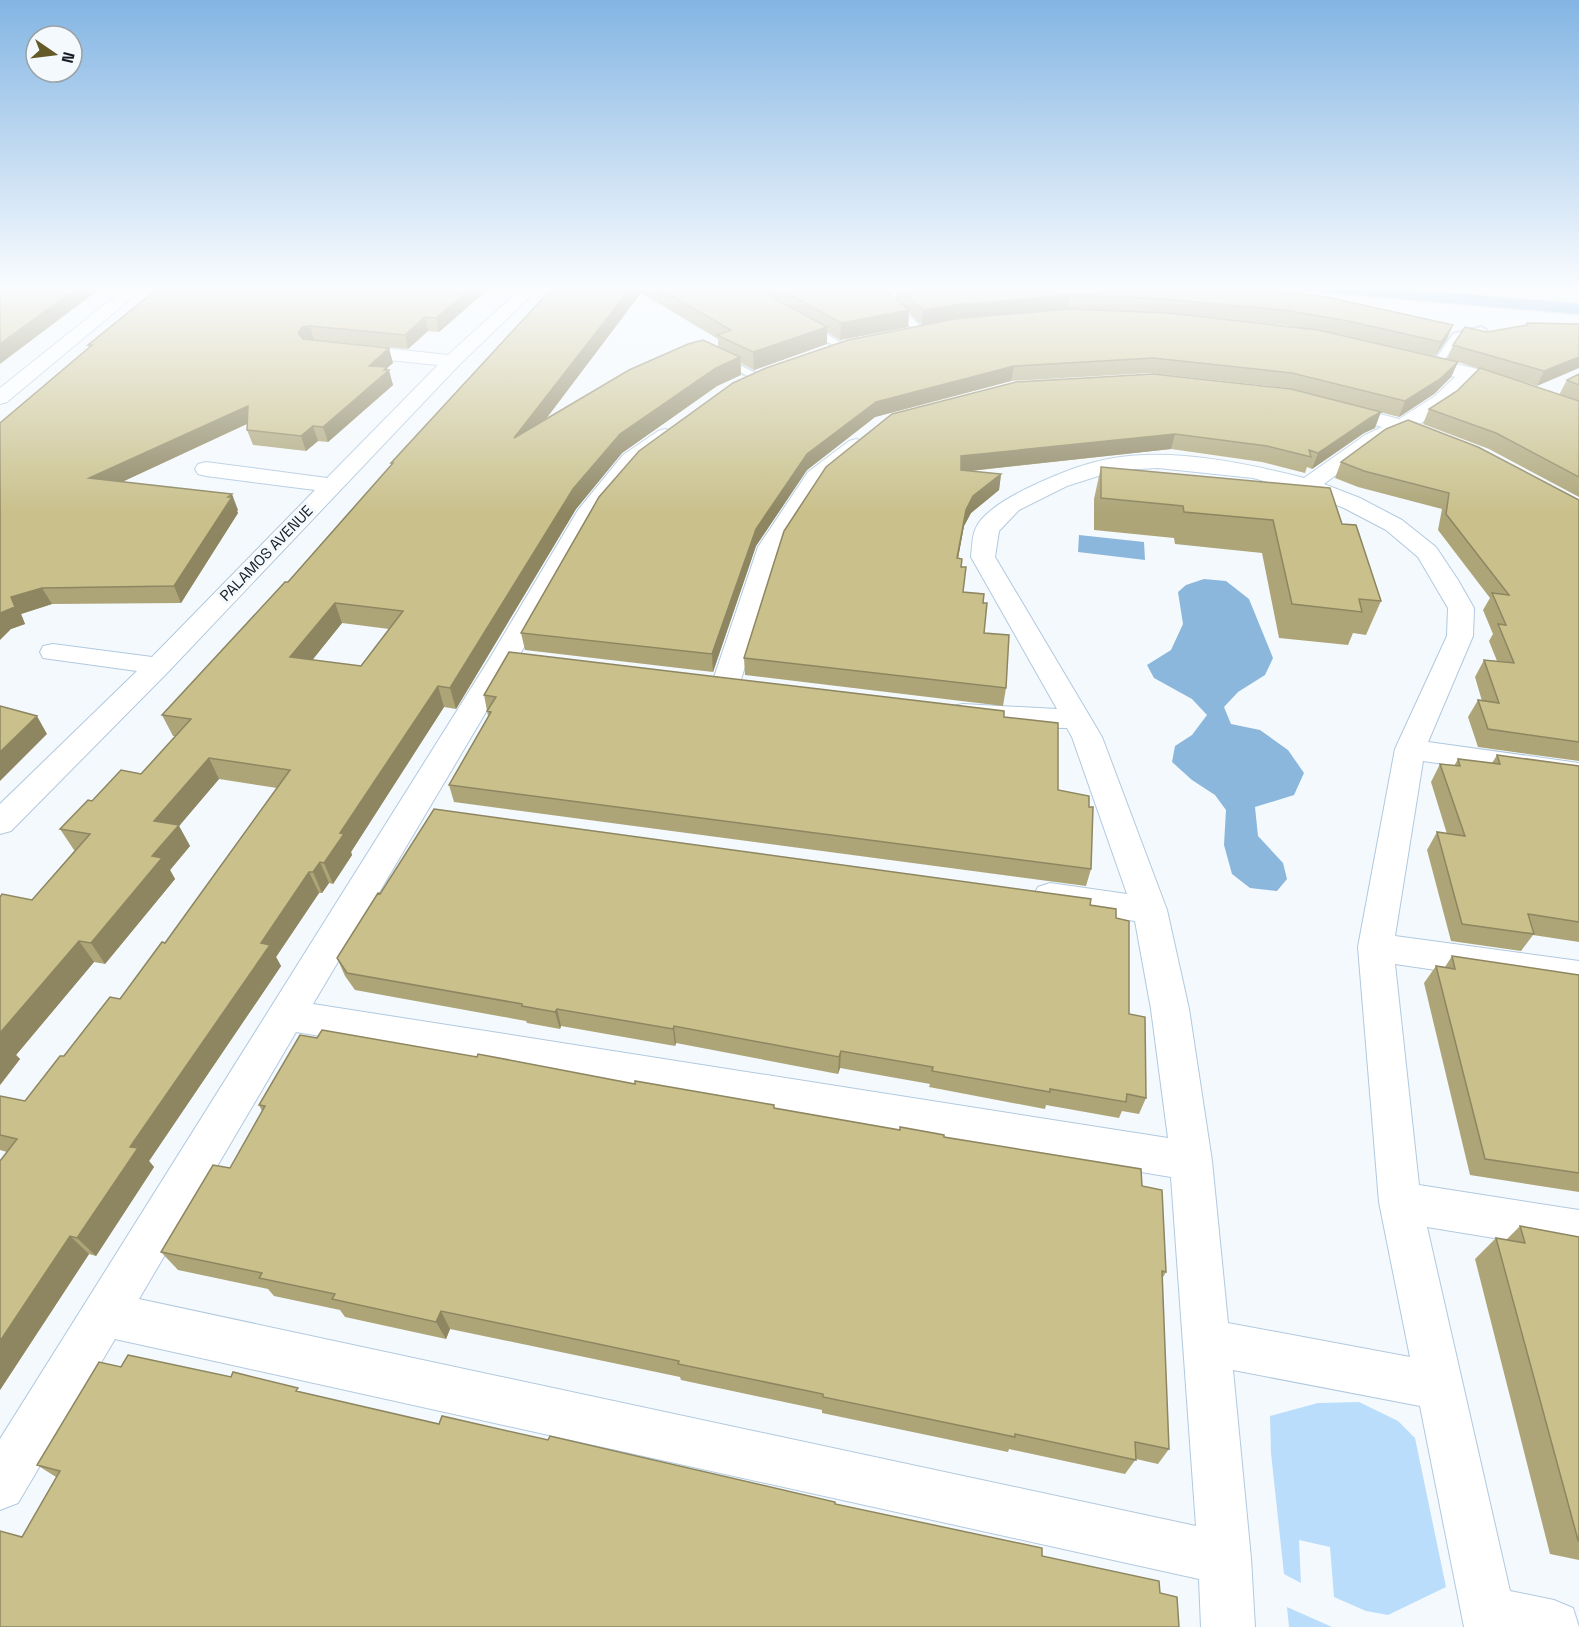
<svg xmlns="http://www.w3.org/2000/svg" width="1579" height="1627" font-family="'Space Grotesk',sans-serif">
	<rect width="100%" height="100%" fill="#f4f9fd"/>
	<!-- green -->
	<path fill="#baddfb" d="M1359,1402L1398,1421L1415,1438L1446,1587L1388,1615L1366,1611L1334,1597L1330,1547L1299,1540L1301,1583L1284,1574L1271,1453L1270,1416L1318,1403Z
		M1287,1607L1332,1627H1289Z"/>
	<!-- water -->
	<path fill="#8bb7dc" d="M1079,535L1144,542L1145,560L1078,552Z
		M1204,579L1226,581L1249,599L1273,658L1265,675L1238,692L1224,707L1231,724L1260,730L1288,750L1304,773L1294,795L1255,807L1258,836L1283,863L1287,879L1277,891L1250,888L1232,874L1224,845L1226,810L1215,795L1192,780L1172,762L1175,746L1192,735L1207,715L1192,699L1154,678L1147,665L1171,650L1183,624L1178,592L1186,585Z"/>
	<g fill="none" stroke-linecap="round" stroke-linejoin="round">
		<defs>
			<path id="lane" d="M864,285H873L924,329V333H918Z
				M805,325H811L848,347L840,349L805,329Z
				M1481,327L1486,330L1484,332L1459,338L1439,368H1433L1431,366L1453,334Z
				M718,357H724L763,377L754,379L718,361Z"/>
			<path id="street" d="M129,285H147L7,402L0,404V388Z
				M525,285H542L459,365L168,672L11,831L0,834V804L137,671L43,658L40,652L43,646L53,644L152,657L315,490L206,476L198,474L195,469L198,464L206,462L327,478L438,365L348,356L341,354L339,350L341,346L348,344L448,355Z
				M1413,354L1477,369L1579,405V418L1472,382L1449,404L1418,425L1444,435L1447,439L1444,443L1437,445L1403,433L1379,443L1324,484L1360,498L1402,520L1436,547L1458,580L1474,608L1473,636L1428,742L1579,763V783L1423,761L1395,936L1579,961V991L1395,964L1419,1185L1579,1210V1252L1427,1227L1510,1591L1554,1600L1573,1608L1579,1627H1464L1420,1406L1233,1370L1251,1558L1255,1627H1201L1199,1579L115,1339L18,1503L0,1510V1439L490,658L578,510L623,455L658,431L665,429L672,431L675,435L639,465L599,512L518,658L313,1004L1168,1138L1151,1009L1135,921L1050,909L1038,905L1033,896L1038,887L1050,883L1127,894L1072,737L1067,728C1030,727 989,729 953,720L949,713L953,706L963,704L1057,709L971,557C972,548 972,538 975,530C982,511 1015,494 1032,486C1057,474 1087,462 1114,458C1174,448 1246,463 1304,478L1365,435L1382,427L1331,413L1328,409L1331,405L1338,403L1399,419L1435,396L1455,377L1406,364L1404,360L1406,356ZM1158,468L1253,478L1300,491L1344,508L1386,530L1418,557L1448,608L1447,636L1395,749L1358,947L1379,1202L1410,1357L1228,1323L1212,1161L1189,1009L1167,910L1102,737L995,557L999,531L1019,510L1067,486L1117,470ZM296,1032L1171,1177L1196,1526L139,1299Z
				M856,439L863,441L867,445L824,481L782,547L739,686L735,692L725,695L715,692L711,686L758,547L808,472L849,441Z"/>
			<path id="highway" d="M1291,285H1358L1579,304V314L1300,290L1294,289Z"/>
		</defs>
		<!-- lane casing -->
		<use href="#lane" stroke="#b1c9df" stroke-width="4"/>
		<!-- street casing -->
		<use href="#street" stroke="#b1c9df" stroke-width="2"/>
		<!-- highway casing -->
		<use href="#highway" stroke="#d5d6d8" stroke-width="3"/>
		<!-- lane -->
		<use href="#lane" fill="#fff" fill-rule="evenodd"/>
		<!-- street -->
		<use href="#street" fill="#fff" fill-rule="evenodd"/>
		<!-- highway -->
		<use href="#highway" fill="#76b1e1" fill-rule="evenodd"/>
	</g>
	<!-- wall -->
	<path fill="#ada578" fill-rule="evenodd" d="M162,285H493L439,332L428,331L408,349L314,340L393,363L387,368L393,385L328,442L318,441L306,451L253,445L247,430V424L122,482L238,510L237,511L238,513L181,603L52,604L21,614L25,624L11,629L89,347L88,345Z
		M555,285H875L895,298L896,287L1244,286L1447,339L1435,356L1332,333L1456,362L1447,359L1453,345L1487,332L1526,326L1527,323L1579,324L1537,386L1507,377L1559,395L1567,380L1579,374V497L1489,449L1423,424L1429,409L1457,391L1479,369L1458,362L1451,377L1434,394L1399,417L1287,388L1150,373L1011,381L875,417L807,470L756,546L713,672L525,650L521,633L599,497L1120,311L1068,309L953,319L922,325L909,313L908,327L840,340L827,332V344L754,370L741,363V375L717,386L622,453L576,509L456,709L444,707L351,852L352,855L333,884L329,883L322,893H319L276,957L281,966L149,1161L154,1167L96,1256L89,1254L0,1390L7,1152L0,1150V1096L25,1101L64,1056L120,999L165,943L277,788L219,779L179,826L190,846L170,870L175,879L105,964L94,962L16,1055L20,1059L0,1085L32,900L75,850H74L60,829L92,801L141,774L176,736H173L162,715L288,582L392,465L391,463ZM641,293L718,339V347L546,419ZM1215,318L1285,325L1304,328ZM342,623L389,629L361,666L312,660Z
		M892,414L1375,428L1364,433L1312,469L1307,467L1305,473L1262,462L1171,449L971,471L1001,474L999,490L971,513L964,526L958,558L961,567L963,592L983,603L984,633L1006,688L1003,706L745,675L744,658Z
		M1341,462L1579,500V761L1478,747L1468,717L1478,700L1482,701L1475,677L1484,660L1497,661L1489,641L1493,634L1483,610L1490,598L1438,530L1442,509L1358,487L1335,478Z
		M1101,467L1342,524L1381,601L1366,635L1353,633L1348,645L1279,638L1262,553L1175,544L1174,538L1094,530V499Z
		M484,695L1004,717L1058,790L1091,869L1086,886L454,802L449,785L488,716Z
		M1497,755L1579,766V942L1533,935L1521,951L1451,941L1427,850L1437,832L1447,834L1431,782L1440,764L1454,766L1458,759L1492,763Z
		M1090,905L1116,918L1129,1014L1146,1098L1139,1114L1122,1111L1119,1118L1046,1105L1045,1109L929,1087L930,1084L840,1068L838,1074L676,1043L675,1046L561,1026L560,1029L527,1023L526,1021L355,990L345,976L337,958Z
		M1452,956L1579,975V1192L1470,1175L1424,983L1436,966L1445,967Z
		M635,1084L900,1130L944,1137L1142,1186L1166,1272L1162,1279L1169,1449L1158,1464L1136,1459L1125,1474L1009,1449L1008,1452L822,1413V1410L681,1380L680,1377L450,1329L446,1339L345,1317L340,1310L274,1296L268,1289L178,1270L161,1252L230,1168L262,1111L259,1105Z
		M1520,1226L1579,1237V1560L1550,1554L1475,1259L1496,1238L1506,1240Z
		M121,1367L303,1393L439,1424L835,1504L1042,1556L1160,1593L22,1537L56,1477L37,1465Z"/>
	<!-- shaded-wall -->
	<path fill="#8d8661" d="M81,285H105L0,364V344Z
		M475,285H493L439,332L436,318Z
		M633,285H640L641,293L517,457L514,438Z
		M1070,295L1068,309L953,319L922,325L923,310L954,305Z
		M909,310L908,327L840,340L841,323Z
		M425,317L428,331L408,349L405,335Z
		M1453,325L1447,339L1435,356L1441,342Z
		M310,326L314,340L303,347L298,333L302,327Z
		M827,327V344L754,370L753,352Z
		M389,348L393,363L387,368L388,371L389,370L393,385L328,442L323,427L369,366Z
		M740,357L741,375L717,386L622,453L576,509L456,709L450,688L573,489L620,434L716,368Z
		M1579,357V368L1537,386L1544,371Z
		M1458,362L1451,377L1434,394L1399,417L1405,401Z
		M1014,366L1011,381L875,417L807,470L756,546L713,672L712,654L756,529L807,454L876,402Z
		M248,406L253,421L96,494L89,478Z
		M1381,412L1375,428L1364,433L1312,469L1318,453L1370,418Z
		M313,426L318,441L306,451L301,436Z
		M1175,434L1171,449L959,472L961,456Z
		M1001,474L999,490L971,513L964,526L955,575L957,558L966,510L973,496Z
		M232,494L238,510L237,511L238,513L181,603L174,586L228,497Z
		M42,588L52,604L21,614L25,624L11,629L0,640V613L11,597Z
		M335,603L342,623L298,678L290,657Z
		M438,686L444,707L351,852L352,855L333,884L324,863L340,833Z
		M37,716L47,734L0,781V752Z
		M209,758L219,779L179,826L190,846L170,870L175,879L105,964L91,943L152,856L154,821Z
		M320,862L329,883L322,893L313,872Z
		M309,872L319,893L276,957L281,966L149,1161L154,1167L96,1256L77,1238L130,1147L261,943Z
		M79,941L94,962L16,1055L20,1059L0,1085V1033Z
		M557,1009L561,1026L560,1029L555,1012Z
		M674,1026L676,1043L675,1046L673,1029Z
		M841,1051L840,1068L838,1074L839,1057Z
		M70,1236L89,1254L0,1390V1341Z
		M441,1311L450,1329L446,1339L436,1322Z"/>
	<!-- building -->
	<path fill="#c9c08b" stroke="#8d8661" stroke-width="1.5" fill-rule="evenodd" d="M0,285H81L0,344Z
		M162,285H475L436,318L425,317L405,335L310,326L302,327L298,333L303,339L389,348L369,366L387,367L384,370H389L323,427L313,426L301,436L247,430L248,406L89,478L232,494L228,497H232L174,586L42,588L11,597L15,607L0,613V423L92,345H88Z
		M555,285H633L514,438L629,370L688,344L703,340L740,357L716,368L620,434L573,489L450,688L438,686L340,833L344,834L324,863L320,862L313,872H309L261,943L270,945L130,1147L138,1148L77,1238L70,1236L0,1341V1161L17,1139L0,1135V1096L25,1101L60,1056H64L110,997L120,999L162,942L165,943L290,770L209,758L154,821L179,825L152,856L162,858L91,943L79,941L0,1033V897L2,894L32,900L90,834L60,829L88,800L92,801L121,770L141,774L191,719L162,715L285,582H288L393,463H391ZM335,603L403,611L361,666L290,657Z
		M653,285H750L827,327L753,352L717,335L731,330Z
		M772,285H875L878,287L881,286L909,310L841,323Z
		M917,285H1244V286L1327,297L1453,325L1441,342L1348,321L1289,311L1164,299L1070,295L954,305L923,310L896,287Z
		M1070,309L1169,313L1318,330L1458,362L1440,379L1405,401L1292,373L1153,358L1014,366L876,402L807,454L756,529L712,654L521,633L599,497L639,451L733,383L766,368L848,340L955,319Z
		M1527,323L1579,324V357L1544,371L1453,345L1465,327L1487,332L1527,325Z
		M1480,368L1579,401V477L1496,433L1429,409L1457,391Z
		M1153,374L1291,389L1381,412L1370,418L1318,453L1309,450L1311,457L1267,446L1175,434L961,456V470L1001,474L973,496L966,510L957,558L962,559L961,567H966L963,592L984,594L983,603H987L984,633L1009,635L1006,688L744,658L784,531L826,467L892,414L1016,382Z
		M1579,374V385L1567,380Z
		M1408,420L1478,447L1579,500V742L1488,729L1478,700L1499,703L1484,660L1514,663L1498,624L1506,625L1492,593L1509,595L1446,514L1449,493L1364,471L1341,462L1386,429Z
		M1101,467L1330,488L1342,524L1356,525L1381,601L1359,599L1362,612L1292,604L1273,520L1184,512L1183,506L1101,498Z
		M509,652L1004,711V717L1058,723V790L1089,796V807H1093L1091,869L449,785L491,712L487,711L496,697L484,695Z
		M0,706L37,716L0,752Z
		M1497,755L1579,766V922L1528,914L1534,934L1462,924L1437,832L1465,836L1440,764L1460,766L1458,759L1500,764Z
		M434,809L1091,899L1090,905L1116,909V918L1129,921V1014L1145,1017L1146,1098L1127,1094L1126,1102L1050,1089V1092L932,1071L933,1067L841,1051L839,1057L674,1026L673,1029L557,1009L555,1012L522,1006V1004L347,973L337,958L378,893L380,894Z
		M1452,956L1472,959L1579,975V1173L1485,1159L1436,966L1455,969Z
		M322,1030L477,1057L478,1054L635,1084V1081L774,1105V1108L900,1130V1127L944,1135V1137L1141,1169L1142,1186L1162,1190L1166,1272L1162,1271L1169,1449L1135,1442L1136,1460L1015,1434V1437L823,1397V1394L678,1364L679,1361L441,1311L436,1322L332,1299L335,1294L259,1278L262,1273L161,1252L213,1165L230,1168L265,1106L259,1105L300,1035L317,1038Z
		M1520,1226L1579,1237V1541L1578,1540L1496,1238L1525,1243Z
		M128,1355L231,1377L233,1372L298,1388L296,1391L439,1424L442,1416L548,1440L550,1436L835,1502V1504L1042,1548V1556L1159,1581L1160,1593L1177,1597L1179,1627H0V1531L22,1537L60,1471L37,1465L99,1362L121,1367Z"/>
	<!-- sky -->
	<linearGradient id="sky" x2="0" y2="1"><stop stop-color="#83b5e3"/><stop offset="0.56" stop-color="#fafcfe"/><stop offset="1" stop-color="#fafcfe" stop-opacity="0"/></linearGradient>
	<rect width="1579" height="513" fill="url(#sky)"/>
	<g text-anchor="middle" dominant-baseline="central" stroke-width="6" stroke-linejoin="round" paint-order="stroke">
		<!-- far-street labels -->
		<g font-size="15" fill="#131c24" stroke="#f4f9fd">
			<text transform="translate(266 553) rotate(-46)">PALAMOS AVENUE</text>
		</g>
	</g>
	<!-- north arrow -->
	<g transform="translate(54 54) rotate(104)"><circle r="28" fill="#f4f9fd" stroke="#9aa1a6" stroke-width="1.5"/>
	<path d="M0-4.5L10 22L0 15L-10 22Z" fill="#635a27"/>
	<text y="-9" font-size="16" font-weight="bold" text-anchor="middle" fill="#131c24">N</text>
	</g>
</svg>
